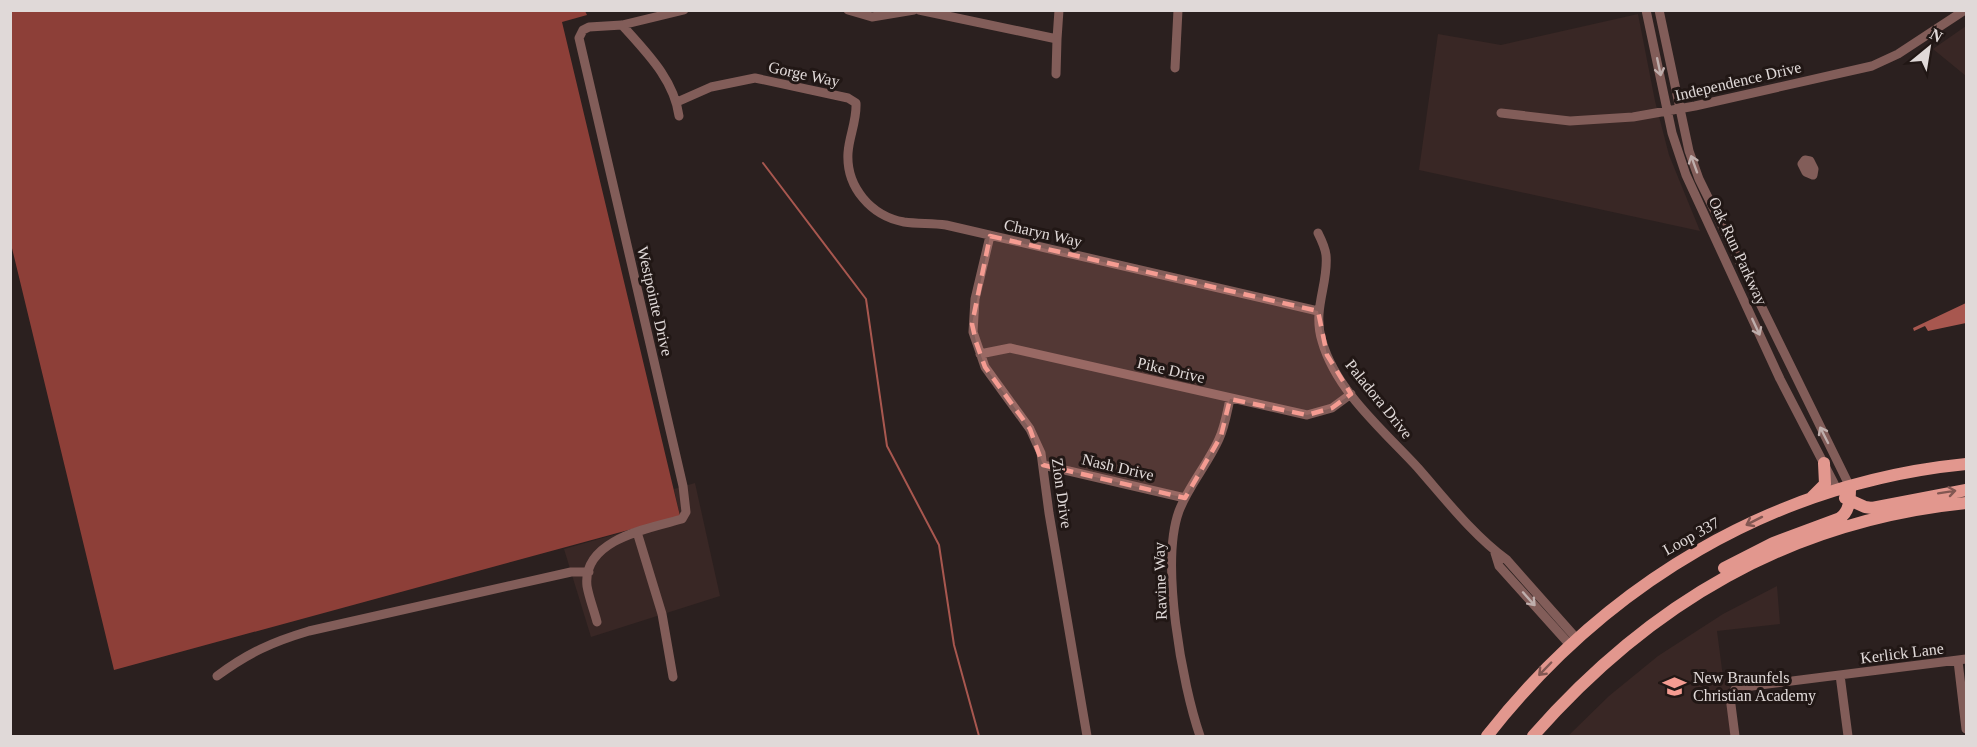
<svg xmlns="http://www.w3.org/2000/svg" width="1977" height="747" font-family="Georgia,serif">
	<rect width="100%" height="100%" fill="#2b201f"/>
	<!-- built -->
	<path fill="#392725" d="M1638,14L1655,101L1669,155L1700,231L1419,170L1438,34L1501,45Z
		M1966,26V76L1933,49Z
		M695,483L720,596L591,637L564,549L680,516L674,489Z
		M1777,586L1780,624L1717,631L1723,677L1732,690L1735,736H1568L1609,696L1658,656L1723,614Z"/>
	<!-- forest -->
	<path fill="#8d3f38" d="M10,11H585L587,15L562,22L680,516L114,670L11,244Z"/>
	<!-- water -->
	<path fill="#a8574f" d="M1966,303V323L1928,331L1925,326L1914,331L1913,328Z"/>
	<g fill="none" stroke-linecap="round" stroke-linejoin="round">
		<!-- stream -->
		<path stroke="#a8574f" stroke-width="2" d="M763,163L866,299L887,446L939,545L954,645L979,736"/>
		<!-- minor -->
		<path stroke="#825d59" stroke-width="9" d="M848,10L872,17L914,10
			M919,10L1057,39L1059,10
			M1646,10L1672,133L1686,175L1780,379L1838,491
			M1659,10L1689,151L1699,179L1850,487
			M622,25C646,52 674,79 679,116
			M1175,68L1178,10
			M1056,74L1057,39
			M677,102L711,87L755,78L848,98L856,103C857,121 849,136 848,153C846,187 871,216 904,222C918,224 932,223 946,225L1318,311
			M1501,113L1570,121L1633,117L1695,106L1872,66L1898,54L1965,10
			M1805,160L1810,161L1814,169L1813,175L1806,172L1802,164Z
			M1318,233C1321,239 1325,247 1326,255C1329,283 1312,309 1322,341C1336,391 1384,431 1418,468C1446,500 1473,535 1507,560L1577,639
			M990,236L975,299L973,332L985,367L1030,429L1041,453L1049,513L1087,736
			M980,354L1010,348L1307,415L1332,408L1351,394
			M1043,465L1185,498
			M637,532L662,614L673,677
			M1495,553L1499,566L1570,645
			M597,622C594,610 589,598 587,586C582,539 650,528 682,519L686,512L683,486L579,38L583,30L589,27L622,25L684,10
			M1958,661L1966,729
			M1840,675L1848,736
			M217,676C248,653 272,642 309,631L571,572H589
			M1200,736C1182,684 1160,563 1179,511C1189,485 1208,464 1219,439C1225,426 1227,412 1230,399
			M1735,736L1730,697L1736,688L1966,659"/>
		<!-- major -->
		<path stroke="#e2978e" stroke-width="12" d="M1812,497L1825,484L1824,463
			M1845,498L1865,507L1872,508L1966,490
			M1724,568L1773,543L1840,518C1850,511 1850,499 1850,487
			M1487,736C1606,584 1773,483 1966,464
			M1533,736C1650,603 1789,521 1966,503"/>
	</g>
	<!-- one-way arrows -->
	<defs><path id="oneway-shaft" d="M-6 0H5M1.5-3L5.5 0L1.5 3" fill="none" stroke-width="1.6" stroke-linecap="round" stroke-linejoin="round" transform="scale(1.5)"/></defs>
	<g stroke="#bfaeac">
		<use href="#oneway-shaft" transform="translate(1659 67) rotate(78)"/>
		<use href="#oneway-shaft" transform="translate(1694 164) rotate(-110)"/>
		<use href="#oneway-shaft" transform="translate(1756 327) rotate(65)"/>
		<use href="#oneway-shaft" transform="translate(1824 435) rotate(-117)"/>
		<use href="#oneway-shaft" transform="translate(1529 599) rotate(48)"/>
	</g>
	<g stroke="#825752">
		<use href="#oneway-shaft" transform="translate(1947 492) rotate(-9)"/>
		<use href="#oneway-shaft" transform="translate(1754 521) rotate(153)"/>
		<use href="#oneway-shaft" transform="translate(1545 669) rotate(134)"/>
	</g>
	<!-- marked area -->
	<path fill="#f59c92" fill-opacity="0.2" stroke="#f59c92" stroke-width="4.5" stroke-dasharray="12 8" stroke-linejoin="round" d="M990,236L1318,311L1327,355L1351,394L1332,408L1307,415L1230,399L1221,436L1185,498L1043,465L1030,429L985,367L976,342L972,324Z"/>
	<!-- icons -->
	<defs>
		<symbol id="school-bare" viewBox="-9 -9 18 18"><path d="M0-5L7-2L0 1L-7-2ZM-4 1L0 2.5L4 1V4Q0 6-4 4Z" fill="#f59c92" stroke="#211715" stroke-width="2.5" paint-order="stroke"/></symbol>
	</defs>
	<g fill-rule="evenodd">
		<use href="#school-bare" x="1658" y="670" width="33" height="33"/>
	</g>
	<g text-anchor="middle" dominant-baseline="central" stroke-width="6" stroke-linejoin="round" paint-order="stroke">
		<!-- street labels -->
		<g font-size="16" fill="#e0d9d8" stroke="#211715">
			<text transform="translate(804 74) rotate(12)">Gorge Way</text>
			<text transform="translate(1738 81) rotate(-13)">Independence Drive</text>
			<text transform="translate(1043 233) rotate(13)">Charyn Way</text>
			<text transform="translate(1738 251) rotate(65)">Oak Run Parkway</text>
			<text transform="translate(655 301) rotate(77)">Westpointe Drive</text>
			<text transform="translate(1171 370) rotate(13)">Pike Drive</text>
			<text transform="translate(1379 399) rotate(51)">Paladora Drive</text>
			<text transform="translate(1118 467) rotate(13)">Nash Drive</text>
			<text transform="translate(1062 493) rotate(82)">Zion Drive</text>
			<text transform="translate(1691 536) rotate(-29)">Loop 337</text>
			<text transform="translate(1160 581) rotate(-92)">Ravine Way</text>
			<text transform="translate(1902 653) rotate(-7)">Kerlick Lane</text>
		</g>
		<!-- poi labels -->
		<g font-size="16" fill="#e0d9d8" stroke="#211715" text-anchor="start">
			<text x="1693" y="677">New Braunfels<tspan x="1693" dy="18">Christian Academy</tspan></text>
		</g>
	</g>
	<!-- border -->
	<rect width="1977" height="747" fill="none" stroke="#e0d9d8" stroke-width="24"/>
	<!-- north arrow -->
	<g transform="translate(1929 48) rotate(30)" stroke="#211715" stroke-width="4.5" paint-order="stroke">
	<path d="M0-4.5L10 22L0 15L-10 22Z" fill="#e0d9d8"/>
	<text y="-9" font-size="16" font-weight="bold" text-anchor="middle" fill="#e0d9d8">N</text>
	</g>
</svg>
